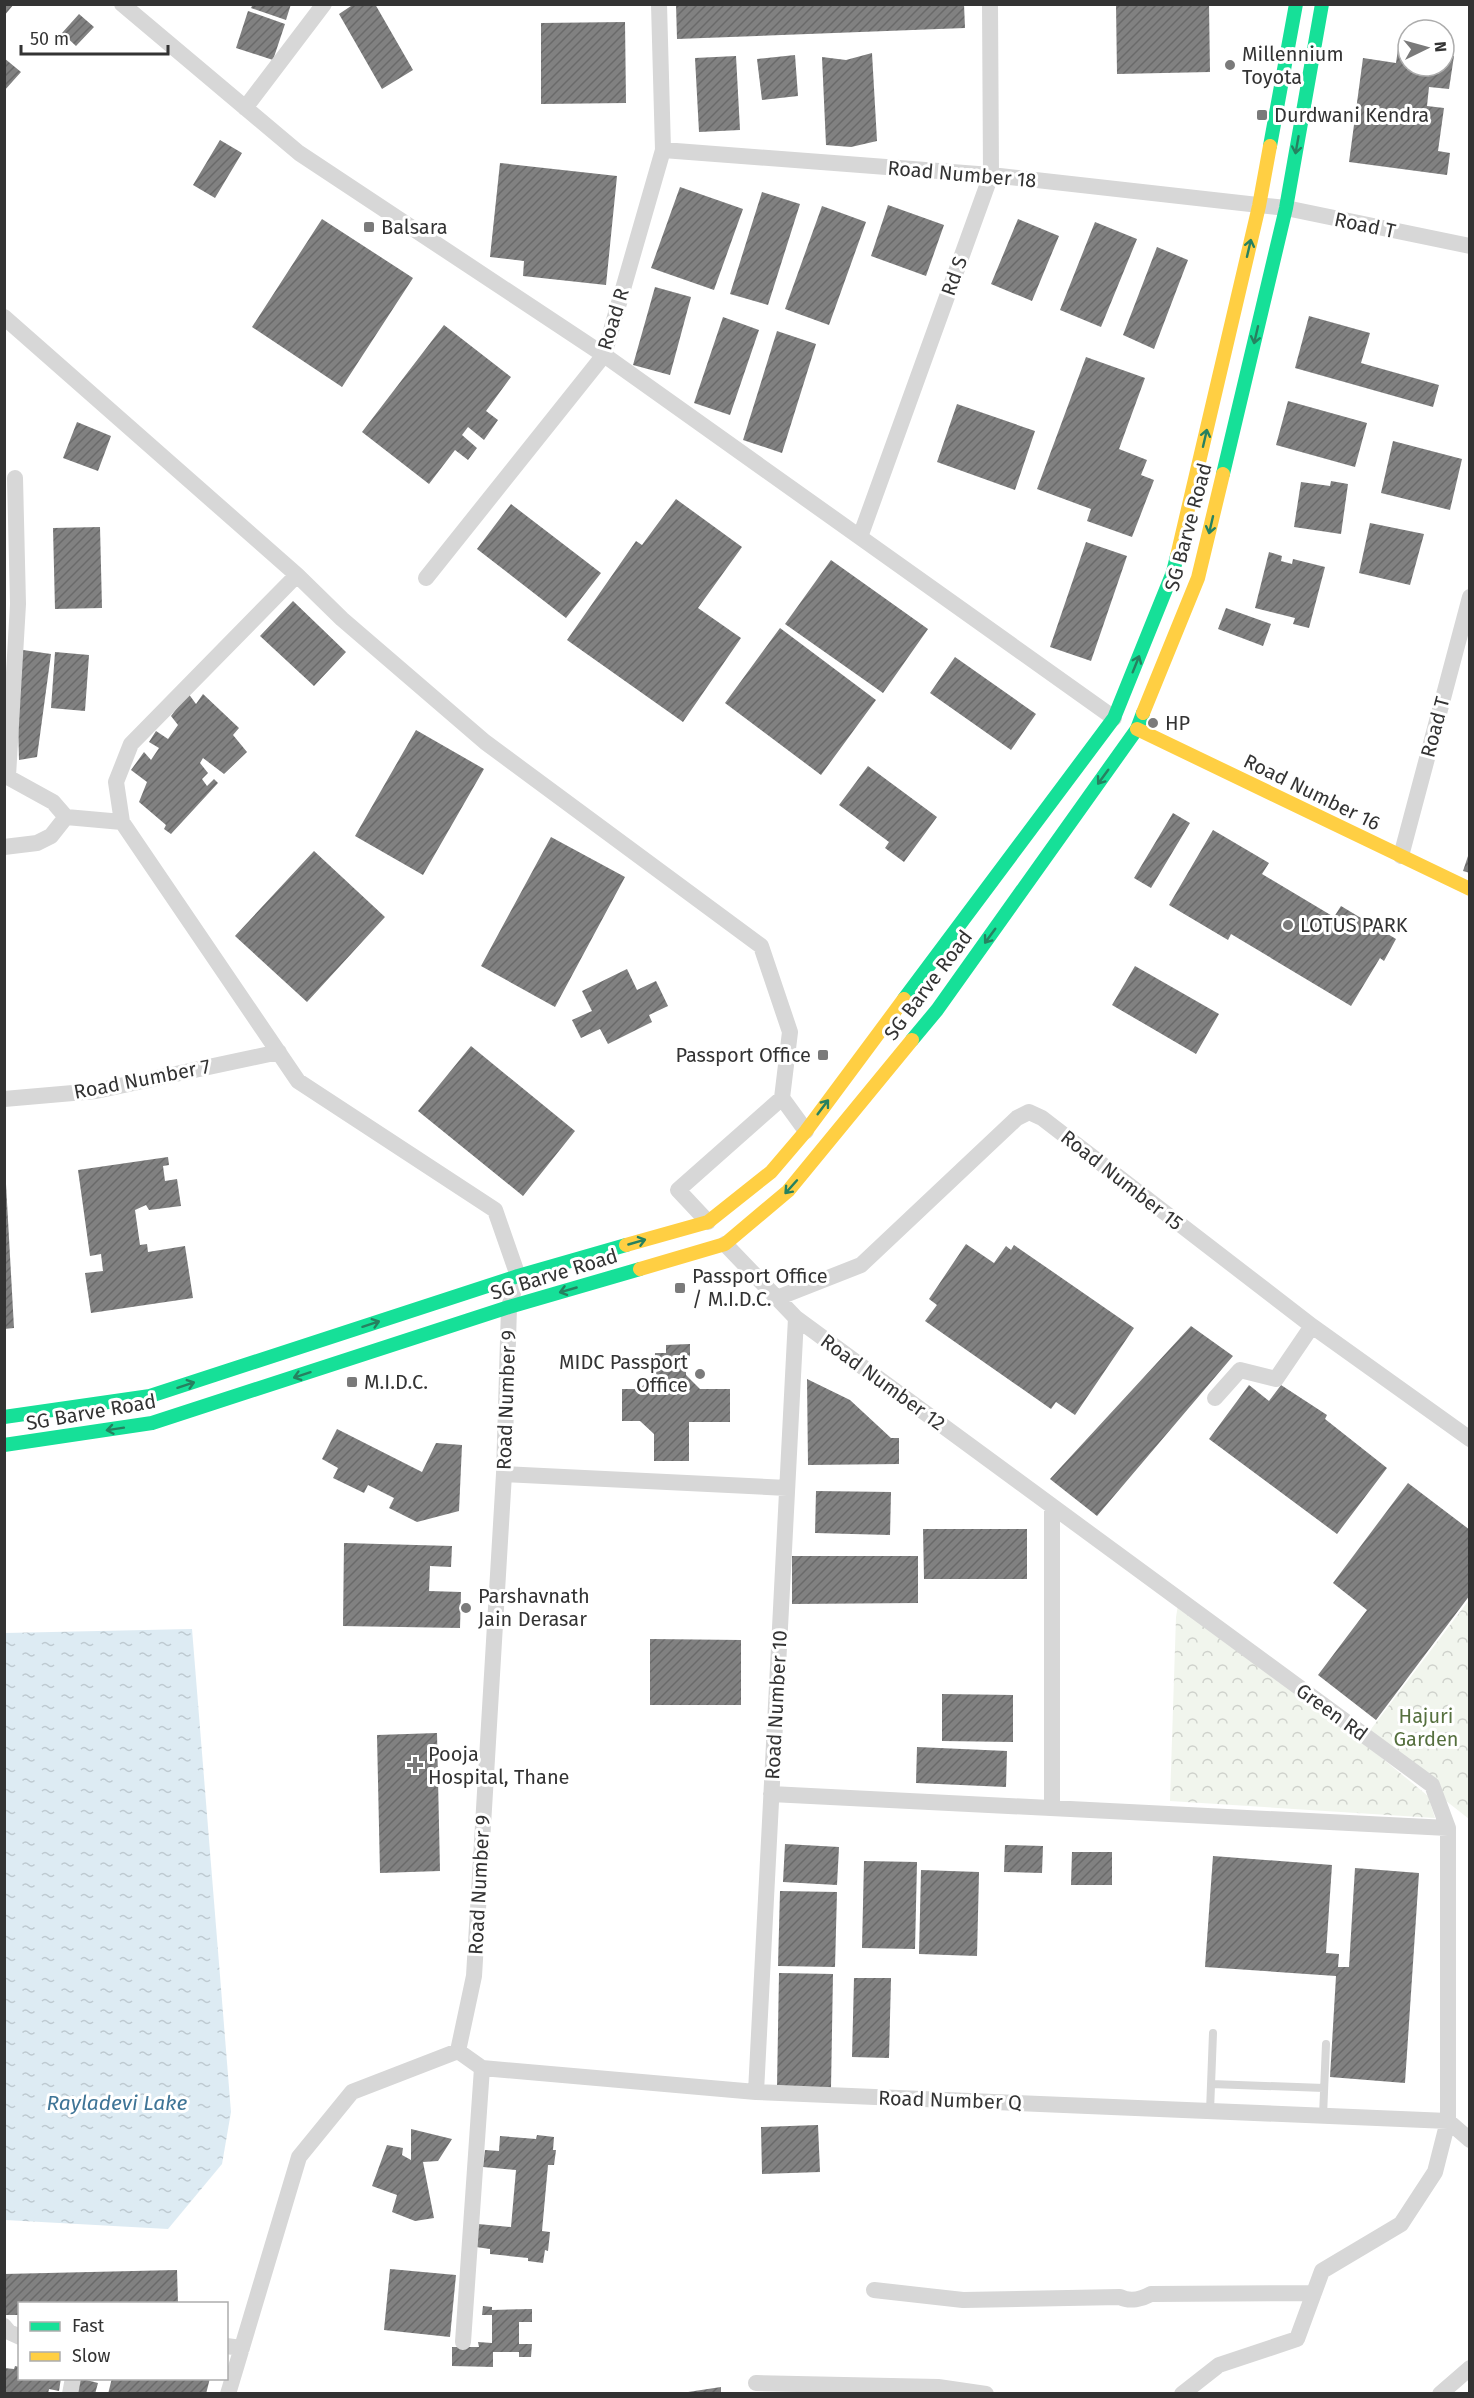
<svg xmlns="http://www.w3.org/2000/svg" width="1474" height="2398" font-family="'Fira Sans',sans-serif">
	<defs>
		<pattern id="forest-crowns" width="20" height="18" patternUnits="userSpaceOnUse" patternTransform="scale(1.5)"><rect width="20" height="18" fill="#f1f5ed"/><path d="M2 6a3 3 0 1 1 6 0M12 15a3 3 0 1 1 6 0" fill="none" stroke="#cfd2cc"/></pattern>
		<pattern id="water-ripples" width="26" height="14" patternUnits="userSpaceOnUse" patternTransform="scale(1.5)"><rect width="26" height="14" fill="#ddebf3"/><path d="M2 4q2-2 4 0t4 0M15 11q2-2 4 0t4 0" fill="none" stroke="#becad1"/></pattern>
		<pattern id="building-hatch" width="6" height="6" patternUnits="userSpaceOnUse" patternTransform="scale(1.5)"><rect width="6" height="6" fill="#818181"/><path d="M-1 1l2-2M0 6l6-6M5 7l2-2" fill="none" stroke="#6a6a6a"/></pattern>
	</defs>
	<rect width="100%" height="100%" fill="#fff"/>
	<!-- forest -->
	<path fill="url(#forest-crowns)" d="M1469,1600V1819L1365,1737Z
		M1178,1605L1366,1745L1428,1796L1435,1818L1170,1801L1176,1617Z"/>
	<!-- water -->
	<path fill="url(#water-ripples)" d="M192,1629L231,2112L222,2164L168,2229L5,2220V1633Z"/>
	<!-- building -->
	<path fill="url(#building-hatch)" d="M4,4H14L4,16Z
		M253,4H291L286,20L251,8Z
		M354,4H375L413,70L382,89L339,14Z
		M676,4H964L965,28L677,39Z
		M1116,4H1209L1210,72L1117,74Z
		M248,11L285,24L273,60L236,48Z
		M79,14L94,27L76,46L62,33Z
		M625,22L626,103L541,104V23Z
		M1398,49L1408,50V66H1444V55L1454,56L1449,89L1429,87L1427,106L1444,108L1438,151L1450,153L1447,175L1349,162L1363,58L1396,63Z
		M872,53L877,141L851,147L826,145L822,57L846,60Z
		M795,55L798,96L762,100L757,59Z
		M736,56L740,130L699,132L695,58Z
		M4,58L21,72L4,91Z
		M220,140L242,153L215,198L193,185Z
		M500,163L617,176L606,285L523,276L524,261L490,257Z
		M680,187L743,209L714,290L651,268Z
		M762,192L800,204L768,305L730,294Z
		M888,205L944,225L926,276L871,256Z
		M822,206L866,222L829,325L785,309Z
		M322,219L413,278L342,387L252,327Z
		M1018,219L1059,236L1032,301L991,284Z
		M1095,222L1137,239L1101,327L1060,310Z
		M1157,247L1188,260L1154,349L1123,335Z
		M655,287L691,297L670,375L633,365Z
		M1309,316L1370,333L1361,363L1439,385L1433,407L1295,368Z
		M723,317L759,330L730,415L694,403Z
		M444,325L511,377L486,411L498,420L484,440L468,427L462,435L477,448L468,460L455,450L429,484L362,432Z
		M777,331L816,344L782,453L743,440Z
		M1086,357L1145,378L1119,449L1147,460L1141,475L1154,480L1132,537L1087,521L1091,509L1037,489Z
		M1288,401L1367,423L1355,467L1276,445Z
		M957,404L1035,431L1015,490L937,462Z
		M77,422L111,436L98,471L63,458Z
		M1393,441L1462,459L1450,510L1381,493Z
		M1331,481L1348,484L1341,534L1294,527L1301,482L1330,486Z
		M676,499L742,547L698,608L741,638L683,722L567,640L636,541L642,545Z
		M511,504L601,573L566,618L477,549Z
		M1370,523L1424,534L1410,585L1359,573Z
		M100,527L102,608L55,609L53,528Z
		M1086,542L1127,556L1091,661L1050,647Z
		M1269,552L1282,556L1281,561L1292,564L1293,559L1325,567L1309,628L1293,624L1295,618L1255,608Z
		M831,560L928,629L883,693L785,624Z
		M293,601L346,652L314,686L260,636Z
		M1226,608L1271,624L1263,646L1218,629Z
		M780,628L876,700L821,775L725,703Z
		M16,649L51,654L37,757L19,760Z
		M55,652L89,655L85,711L51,708Z
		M955,657L1036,714L1011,750L930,693Z
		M188,693L196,704L203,694L239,728L233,735L247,752L224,774L203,758L200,763L208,773L202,779L207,786L214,779L218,783L171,834L164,829L166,825L139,802L147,782L131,770L144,752L151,760L159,748L149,742L156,731L168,739L178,725L171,716Z
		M416,730L484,769L423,875L355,836Z
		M868,766L937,817L904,862L885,848L889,842L839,805Z
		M1173,813L1190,823L1151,888L1134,878Z
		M1213,830L1269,863L1262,874L1334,917L1341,906L1396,939L1384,961L1380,958L1351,1006L1231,934L1228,940L1169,905Z
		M551,837L625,877L555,1007L481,966Z
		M1470,850V873L1463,871Z
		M314,851L385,917L307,1002L235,936Z
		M1135,966L1219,1014L1196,1054L1112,1005Z
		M627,969L637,990L656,981L668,1006L649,1015L652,1022L608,1044L600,1029L581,1038L572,1020L592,1011L582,991Z
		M471,1046L575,1131L523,1196L418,1111Z
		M168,1157L169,1165L163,1166L165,1181L177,1179L181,1206L149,1210L146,1205L135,1210L140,1245L147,1244L148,1252L185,1246L193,1298L91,1313L85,1273L103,1271L101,1254L90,1256L78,1170Z
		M4,1184H6L14,1328L4,1329Z
		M966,1244L994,1263L1006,1246L1011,1250L1014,1245L1134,1328L1075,1415L1056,1402L1051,1409L925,1321L937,1305L929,1299Z
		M1191,1326L1233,1356L1097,1516L1050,1479Z
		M690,1344V1359H686V1375L700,1389H730V1422H689V1461H654V1434L640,1421H622V1389H640L654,1373L655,1353H666V1345Z
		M807,1379L850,1400L891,1438H899V1464L808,1465Z
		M1249,1385L1269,1401L1281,1385L1327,1415L1325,1419L1387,1468L1337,1534L1209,1439Z
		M337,1429L422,1472L436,1443L462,1445L459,1511L417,1522L389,1508L394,1498L368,1485L364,1493L333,1478L338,1468L322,1459Z
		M1408,1483L1470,1530V1595L1376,1720L1318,1675L1367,1610L1333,1583Z
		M816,1491L891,1492L890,1535L815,1533Z
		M923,1529H1027V1579H924Z
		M344,1543L452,1546L451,1567L430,1566L429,1591L461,1592L460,1628L343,1626Z
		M792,1556H918V1603L792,1604Z
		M650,1639L741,1640V1705H650Z
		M942,1694L1013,1695V1742L942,1741Z
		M437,1733L440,1871L380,1873L377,1735Z
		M917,1747L1007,1751L1006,1787L916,1783Z
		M785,1844L839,1847L837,1885L783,1882Z
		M1005,1845L1043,1846L1042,1873L1004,1872Z
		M1072,1852H1112V1885H1071Z
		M1213,1856L1332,1865L1326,1953L1339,1954L1338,1967H1349L1355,1868L1419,1873L1405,2083L1330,2077L1336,1976L1205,1967Z
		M864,1861L917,1862L915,1949L862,1948Z
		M921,1870L979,1872L977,1956L919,1954Z
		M780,1891L837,1892L835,1967L778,1966Z
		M779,1973L833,1974L831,2088L777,2087Z
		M854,1978H891L889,2058L852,2057Z
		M818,2125L820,2172L762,2174L761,2127Z
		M411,2129L452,2139L438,2161L423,2162L434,2218L415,2221L392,2212L397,2195L372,2186L387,2145L403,2148L402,2155L411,2160Z
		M537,2135L554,2137L553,2150H556L554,2165H548L542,2231L550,2232L548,2251L545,2250L543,2263L528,2261V2258L490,2254V2249L476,2247L478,2224L511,2227L516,2170L483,2167L485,2150L499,2151L500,2136L536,2139Z
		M390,2269L456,2275L450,2337L384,2330Z
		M177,2270L178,2304H20V2315H5L4,2274Z
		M483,2306L492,2307V2310L532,2309V2322H519V2344H532L531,2357H519V2352H493V2367L452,2366V2347H479L478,2342L492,2343V2315H482Z
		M15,2366L20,2367V2378H61L59,2391L49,2389L48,2394H4V2368L14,2369Z
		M79,2378L98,2383L95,2394H73Z
		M112,2378H210L206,2394H108Z
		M721,2387V2394H688V2392Z"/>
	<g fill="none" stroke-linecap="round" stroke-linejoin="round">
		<!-- lane -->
		<path stroke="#d7d7d7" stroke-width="8" d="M1211,2084L1324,2088
			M1210,2111L1213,2033
			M1323,2116L1326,2044"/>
		<!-- street -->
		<path stroke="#d7d7d7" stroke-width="16" d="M122,4L299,153L604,355L1114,718
			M245,108L324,4
			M663,150L991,175L1286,208L1470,246
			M4,317L297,575L342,619L485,742L761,946L790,1032L782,1098L678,1190L708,1222
			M860,537L991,175L990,4
			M426,578L604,355L663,150L659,4
			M4,775L53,802L66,817L122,822
			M8,776L18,604L15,478
			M4,847L37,843L51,836L66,817
			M1401,856L1470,597
			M782,1098L806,1131
			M4,1099L96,1091L279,1052
			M725,1244L796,1318L1432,1785L1448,1828V2121L1470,2140
			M777,1298L861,1265L1017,1118L1029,1112L1042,1118L1312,1326L1470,1439
			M1215,1398L1240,1370L1276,1379L1312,1326
			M504,1474L787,1488
			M771,1794L1448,1828
			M1052,1808V1506
			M458,2051L482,2068L756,2092L1448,2121L1435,2172L1401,2224L1322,2271L1297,2339L1219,2365L1182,2394
			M756,2092L796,1318
			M874,2290L963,2300L1120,2297C1130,2302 1142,2299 1151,2294L1314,2293
			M4,2326L9,2332L20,2337
			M463,2342L482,2068
			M226,2346L242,2348
			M756,2383L938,2387L986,2394
			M70,2394L73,2378
			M228,2394L299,2157L352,2092L458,2051L474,1976L504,1474L509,1307L518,1276L495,1210L298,1081L122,822L116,782L131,744L297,575
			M1440,2394L1470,2368"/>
		<!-- fast -->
		<path stroke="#16e098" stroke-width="14" d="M1270,146L1296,4
			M1223,474L1286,208L1322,4
			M904,999L1114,718L1173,572L1177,556
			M912,1040L937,1010L1137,729L1143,713
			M4,1417L150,1396L518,1276L626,1245
			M4,1445L152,1423L509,1307L640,1269"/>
		<!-- slow -->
		<path stroke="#ffcf43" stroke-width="14" d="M1177,556L1259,206L1270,146
			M1143,713L1198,578L1223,474
			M1137,729L1470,889
			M626,1245L708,1222L771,1172L806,1131L904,999
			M640,1269L725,1244L788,1191L912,1040"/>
	</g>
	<!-- one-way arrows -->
	<defs><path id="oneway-shaft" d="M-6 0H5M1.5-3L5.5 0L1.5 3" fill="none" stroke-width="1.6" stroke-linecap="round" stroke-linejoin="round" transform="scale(1.5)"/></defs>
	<g stroke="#268160">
		<use href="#oneway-shaft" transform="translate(1297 145) rotate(100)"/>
		<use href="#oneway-shaft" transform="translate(1249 248) rotate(-77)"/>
		<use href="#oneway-shaft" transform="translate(1256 335) rotate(103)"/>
		<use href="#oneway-shaft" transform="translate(1205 438) rotate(-77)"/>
		<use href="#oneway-shaft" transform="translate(1211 525) rotate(103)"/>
		<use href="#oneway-shaft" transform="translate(1136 664) rotate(-68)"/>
		<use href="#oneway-shaft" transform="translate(1103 777) rotate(126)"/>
		<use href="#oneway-shaft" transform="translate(990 936) rotate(126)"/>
		<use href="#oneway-shaft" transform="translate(823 1107) rotate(-53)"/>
		<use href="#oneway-shaft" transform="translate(791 1187) rotate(132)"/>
		<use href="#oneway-shaft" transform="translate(637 1242) rotate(-16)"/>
		<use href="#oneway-shaft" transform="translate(568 1290) rotate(164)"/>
		<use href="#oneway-shaft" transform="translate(371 1324) rotate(-18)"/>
		<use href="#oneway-shaft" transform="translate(302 1375) rotate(162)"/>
		<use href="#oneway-shaft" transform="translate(186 1385) rotate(-18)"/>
		<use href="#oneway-shaft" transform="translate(115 1429) rotate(171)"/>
	</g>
	<!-- markers -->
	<g fill="#7a7a7a" stroke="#fff" stroke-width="2">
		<circle cx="1230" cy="65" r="6"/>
		<rect x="1256" y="109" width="12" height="12" rx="3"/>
		<rect x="363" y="221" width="12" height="12" rx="3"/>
		<circle cx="1153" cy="723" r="6"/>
		<circle cx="1288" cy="925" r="6"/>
		<rect x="817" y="1049" width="12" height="12" rx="3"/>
		<rect x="674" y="1282" width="12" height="12" rx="3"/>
		<circle cx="700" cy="1374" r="6"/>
		<rect x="346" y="1376" width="12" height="12" rx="3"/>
		<circle cx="466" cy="1608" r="6"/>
		<path d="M412 1756h6v6h6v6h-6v6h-6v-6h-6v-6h6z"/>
	</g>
	<g text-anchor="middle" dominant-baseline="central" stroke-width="6" stroke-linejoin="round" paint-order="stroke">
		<!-- poi labels -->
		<g font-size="20" fill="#333" stroke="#fff" text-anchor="start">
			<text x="1242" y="54">Millennium<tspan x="1242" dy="23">Toyota</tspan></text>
			<text x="1274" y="115">Durdwani Kendra</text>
			<text x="381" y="227">Balsara</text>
			<text x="1165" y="723">HP</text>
			<text x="1300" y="925">LOTUS PARK</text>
			<text x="811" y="1055" text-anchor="end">Passport Office</text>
			<text x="692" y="1276">Passport Office<tspan x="692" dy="23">/ M.I.D.C.</tspan></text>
			<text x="688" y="1362" text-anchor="end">MIDC Passport<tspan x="688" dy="23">Office</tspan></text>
			<text x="364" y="1382">M.I.D.C.</text>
			<text x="478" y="1596">Parshavnath<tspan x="478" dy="23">Jain Derasar</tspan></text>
			<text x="428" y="1754">Pooja<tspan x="428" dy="23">Hospital, Thane</tspan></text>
		</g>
		<!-- street labels -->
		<g font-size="20" fill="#333" stroke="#fff">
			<text transform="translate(962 174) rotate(5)">Road Number 18</text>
			<text transform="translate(1365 225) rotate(12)">Road T</text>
			<text transform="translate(954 276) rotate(-70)">Rd S</text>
			<text transform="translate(613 319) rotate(-73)">Road R</text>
			<text transform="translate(1188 527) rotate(-75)">SG Barve Road</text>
			<text transform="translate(1435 727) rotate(-75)">Road T</text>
			<text transform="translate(1312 792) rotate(26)">Road Number 16</text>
			<text transform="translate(928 985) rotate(-53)">SG Barve Road</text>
			<text transform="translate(142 1079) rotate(-11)">Road Number 7</text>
			<text transform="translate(1122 1180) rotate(38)">Road Number 15</text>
			<text transform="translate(554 1274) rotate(-17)">SG Barve Road</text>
			<text transform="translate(883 1382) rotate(36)">Road Number 12</text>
			<text transform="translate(506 1400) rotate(-88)">Road Number 9</text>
			<text transform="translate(91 1412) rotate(-10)">SG Barve Road</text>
			<text transform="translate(776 1705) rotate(-87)">Road Number 10</text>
			<text transform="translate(1332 1712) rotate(36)">Green Rd</text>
			<text transform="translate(479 1885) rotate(-87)">Road Number 9</text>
			<text transform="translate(950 2100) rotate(2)">Road Number Q</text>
		</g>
		<!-- park labels -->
		<g font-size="20" fill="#56703f" stroke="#fff">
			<text x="1426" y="1716">Hajuri<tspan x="1426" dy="23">Garden</tspan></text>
		</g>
		<!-- water labels -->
		<g font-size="21" font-style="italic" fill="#3f7597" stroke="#fff">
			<text x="117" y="2103">Rayladevi Lake</text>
		</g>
	</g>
	<!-- border -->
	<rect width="1474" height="2398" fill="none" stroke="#333333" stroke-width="12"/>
	<!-- legend -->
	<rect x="18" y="2302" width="210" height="78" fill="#ffffff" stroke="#adadad" stroke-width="1.5"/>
	<rect x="30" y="2322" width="30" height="9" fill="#16e098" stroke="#adadad" stroke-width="1.5"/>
	<text x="72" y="2332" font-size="18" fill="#333333">Fast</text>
	<rect x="30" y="2352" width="30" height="9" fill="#ffcf43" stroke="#adadad" stroke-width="1.5"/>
	<text x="72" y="2362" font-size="18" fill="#333333">Slow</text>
	<!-- north arrow -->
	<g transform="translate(1426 48) rotate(85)"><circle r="28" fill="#ffffff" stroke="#adadad" stroke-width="1.5"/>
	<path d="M0-4.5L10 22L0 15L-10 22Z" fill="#7a7a7a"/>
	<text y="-9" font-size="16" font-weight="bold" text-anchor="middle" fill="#333333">N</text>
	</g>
	<!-- scale -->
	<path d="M21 45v9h147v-9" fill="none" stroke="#333333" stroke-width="3"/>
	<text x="30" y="45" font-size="18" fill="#333333" stroke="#ffffff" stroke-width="4.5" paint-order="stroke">50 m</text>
</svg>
